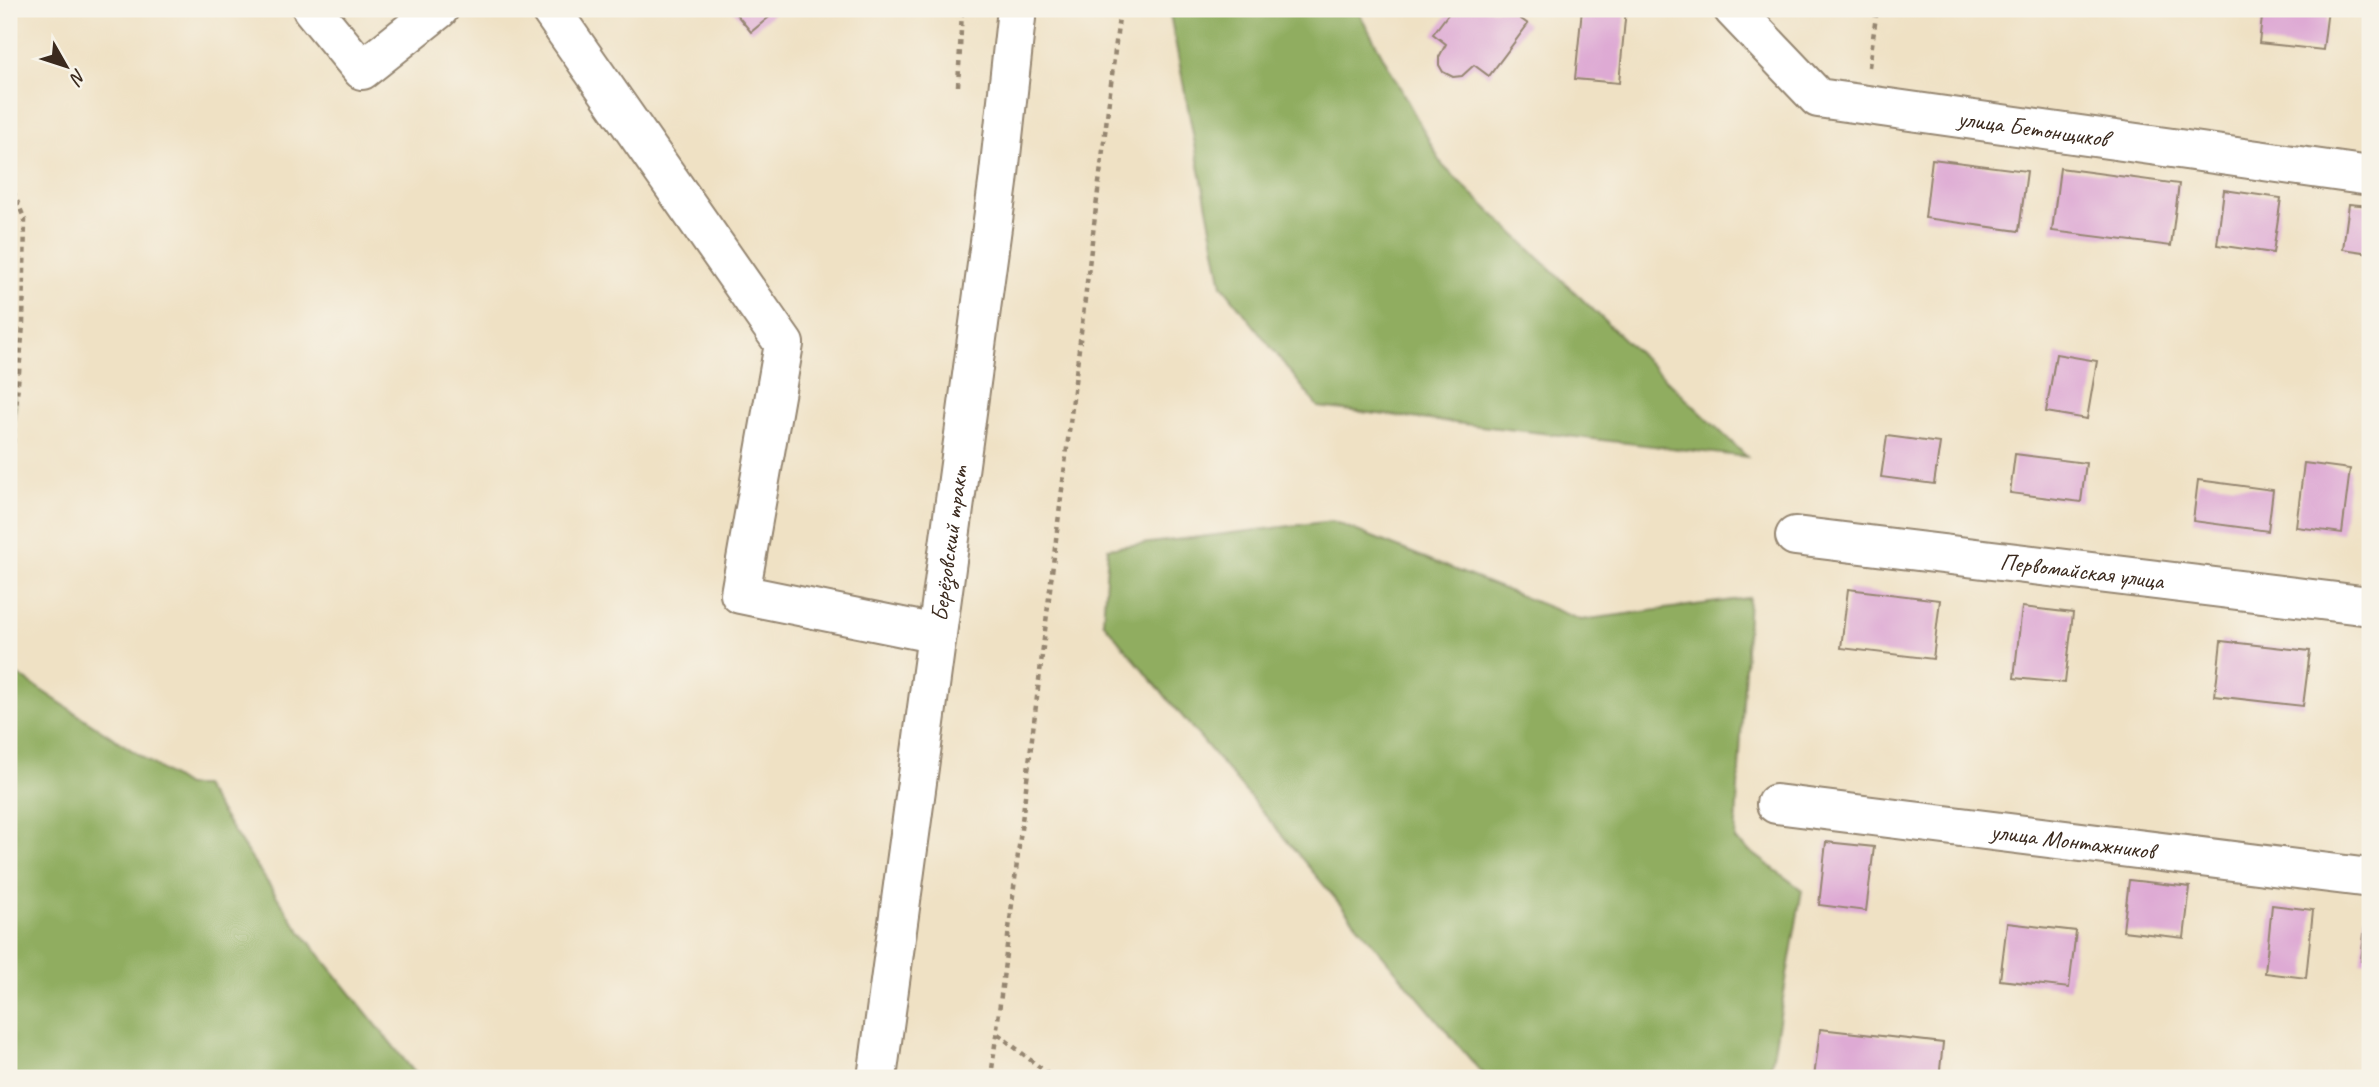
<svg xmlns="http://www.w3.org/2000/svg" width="2379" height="1087" font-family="Caveat,sans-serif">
	<rect width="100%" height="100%" fill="#f7f3e8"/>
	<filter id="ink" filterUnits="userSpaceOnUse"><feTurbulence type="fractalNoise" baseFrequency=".0143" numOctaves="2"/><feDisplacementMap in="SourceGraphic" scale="14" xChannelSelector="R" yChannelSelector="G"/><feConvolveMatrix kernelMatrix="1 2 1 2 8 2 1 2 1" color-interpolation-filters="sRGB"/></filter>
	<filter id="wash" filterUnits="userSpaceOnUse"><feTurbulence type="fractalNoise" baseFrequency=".00686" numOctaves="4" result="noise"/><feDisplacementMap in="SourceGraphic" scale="28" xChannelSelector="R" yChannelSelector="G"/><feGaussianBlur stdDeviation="1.57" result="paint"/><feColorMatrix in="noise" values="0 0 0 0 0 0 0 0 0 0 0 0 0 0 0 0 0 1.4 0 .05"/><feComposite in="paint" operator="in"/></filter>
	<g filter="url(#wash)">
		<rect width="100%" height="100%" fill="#efe1c4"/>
		<!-- forest -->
		<path fill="#90ad60" stroke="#666c3f" stroke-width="2" d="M1169,9H1357L1443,166L1747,457L1318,407L1222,285Z
			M9,355L16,406L9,442Z
			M1332,521L1581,620L1749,598L1735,840L1802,890L1769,1078H1486L1103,622L1108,548Z
			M9,669L186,786H203L298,928L419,1078H9Z"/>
		<g id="blocks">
			<!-- building -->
			<path fill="#deaad4" d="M732,9H779L751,32Z
				M1452,9H1518L1514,14L1528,24L1489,76L1474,65L1462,76L1453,77L1443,72L1439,65V57L1446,44L1433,34Z
				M1582,9H1626L1619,83L1575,79Z
				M2263,9H2328L2323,50L2259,43Z
				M1932,159L2027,171L2019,231L1925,218Z
				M2060,168L2179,184L2171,246L2052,231Z
				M2224,190L2281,198L2273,253L2217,245Z
				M2349,204L2370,206V253L2343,249Z
				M2056,354L2097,361L2087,419L2046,412Z
				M1887,436L1940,443L1934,484L1881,477Z
				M2015,454L2086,463L2081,502L2010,493Z
				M2304,463L2350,469L2342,533L2296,527Z
				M2198,480L2273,490L2268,531L2193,521Z
				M1848,589L1940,600L1933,659L1841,648Z
				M2022,607L2073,613L2065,683L2014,678Z
				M2221,641L2310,651L2303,706L2215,696Z
				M1826,842L1874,847L1866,911L1819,905Z
				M2129,880L2190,887L2184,938L2123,931Z
				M2272,905L2313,910L2306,978L2265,973Z
				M2366,917H2370V962L2361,961Z
				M2007,923L2076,931L2069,988L2000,980Z
				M1820,1029L1943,1043L1939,1078H1814Z"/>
		</g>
	</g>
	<g filter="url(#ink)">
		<use href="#blocks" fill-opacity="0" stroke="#958671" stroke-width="2"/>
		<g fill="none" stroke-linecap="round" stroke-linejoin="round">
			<defs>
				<g id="minor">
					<path d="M312,9L362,70L439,9"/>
					<path d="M550,9L784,344L740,594L937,634"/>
					<path id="s1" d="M1733,9L1818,98L2370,176"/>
					<path id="s2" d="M1795,536L2370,606"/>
					<path id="s3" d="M1776,804L2370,878"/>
				</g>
				<g id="major">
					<path id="s4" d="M877,1078L998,183L1017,9"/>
				</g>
			</defs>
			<!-- minor casing -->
			<use href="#minor" stroke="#958671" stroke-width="42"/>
			<!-- major casing -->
			<use href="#major" stroke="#958671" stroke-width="42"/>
			<!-- path -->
			<path stroke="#958671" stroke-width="4.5" stroke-dasharray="5 5" stroke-linecap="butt" d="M1869,67L1877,9
				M958,86L962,11L960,9
				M9,182L25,220L23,325L9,490
				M998,1034L1053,1078
				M991,1078L1120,9"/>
			<!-- minor -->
			<use href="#minor" stroke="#fff" stroke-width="38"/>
			<!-- major -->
			<use href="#major" stroke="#fff" stroke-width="38"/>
		</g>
	</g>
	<g text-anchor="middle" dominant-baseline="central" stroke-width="7" stroke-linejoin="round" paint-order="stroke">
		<!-- street labels -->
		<g font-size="24" fill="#3b2a1e" stroke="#f7f3e8">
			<text stroke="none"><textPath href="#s1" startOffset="340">улица Бетонщиков</textPath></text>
			<text stroke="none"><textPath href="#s4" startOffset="539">Берёзовский тракт</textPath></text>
			<text stroke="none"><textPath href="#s2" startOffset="289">Первомайская улица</textPath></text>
			<text stroke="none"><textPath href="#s3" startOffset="299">улица Монтажников</textPath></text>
		</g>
	</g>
	<!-- margin -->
	<rect width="2379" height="1087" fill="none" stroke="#f7f3e8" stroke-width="35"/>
	<!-- north arrow -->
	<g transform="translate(66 66) rotate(129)" stroke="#f7f3e8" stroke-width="5" paint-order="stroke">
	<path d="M0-5L12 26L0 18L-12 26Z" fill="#3b2a1e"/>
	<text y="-10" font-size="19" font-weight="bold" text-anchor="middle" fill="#3b2a1e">N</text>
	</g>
</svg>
